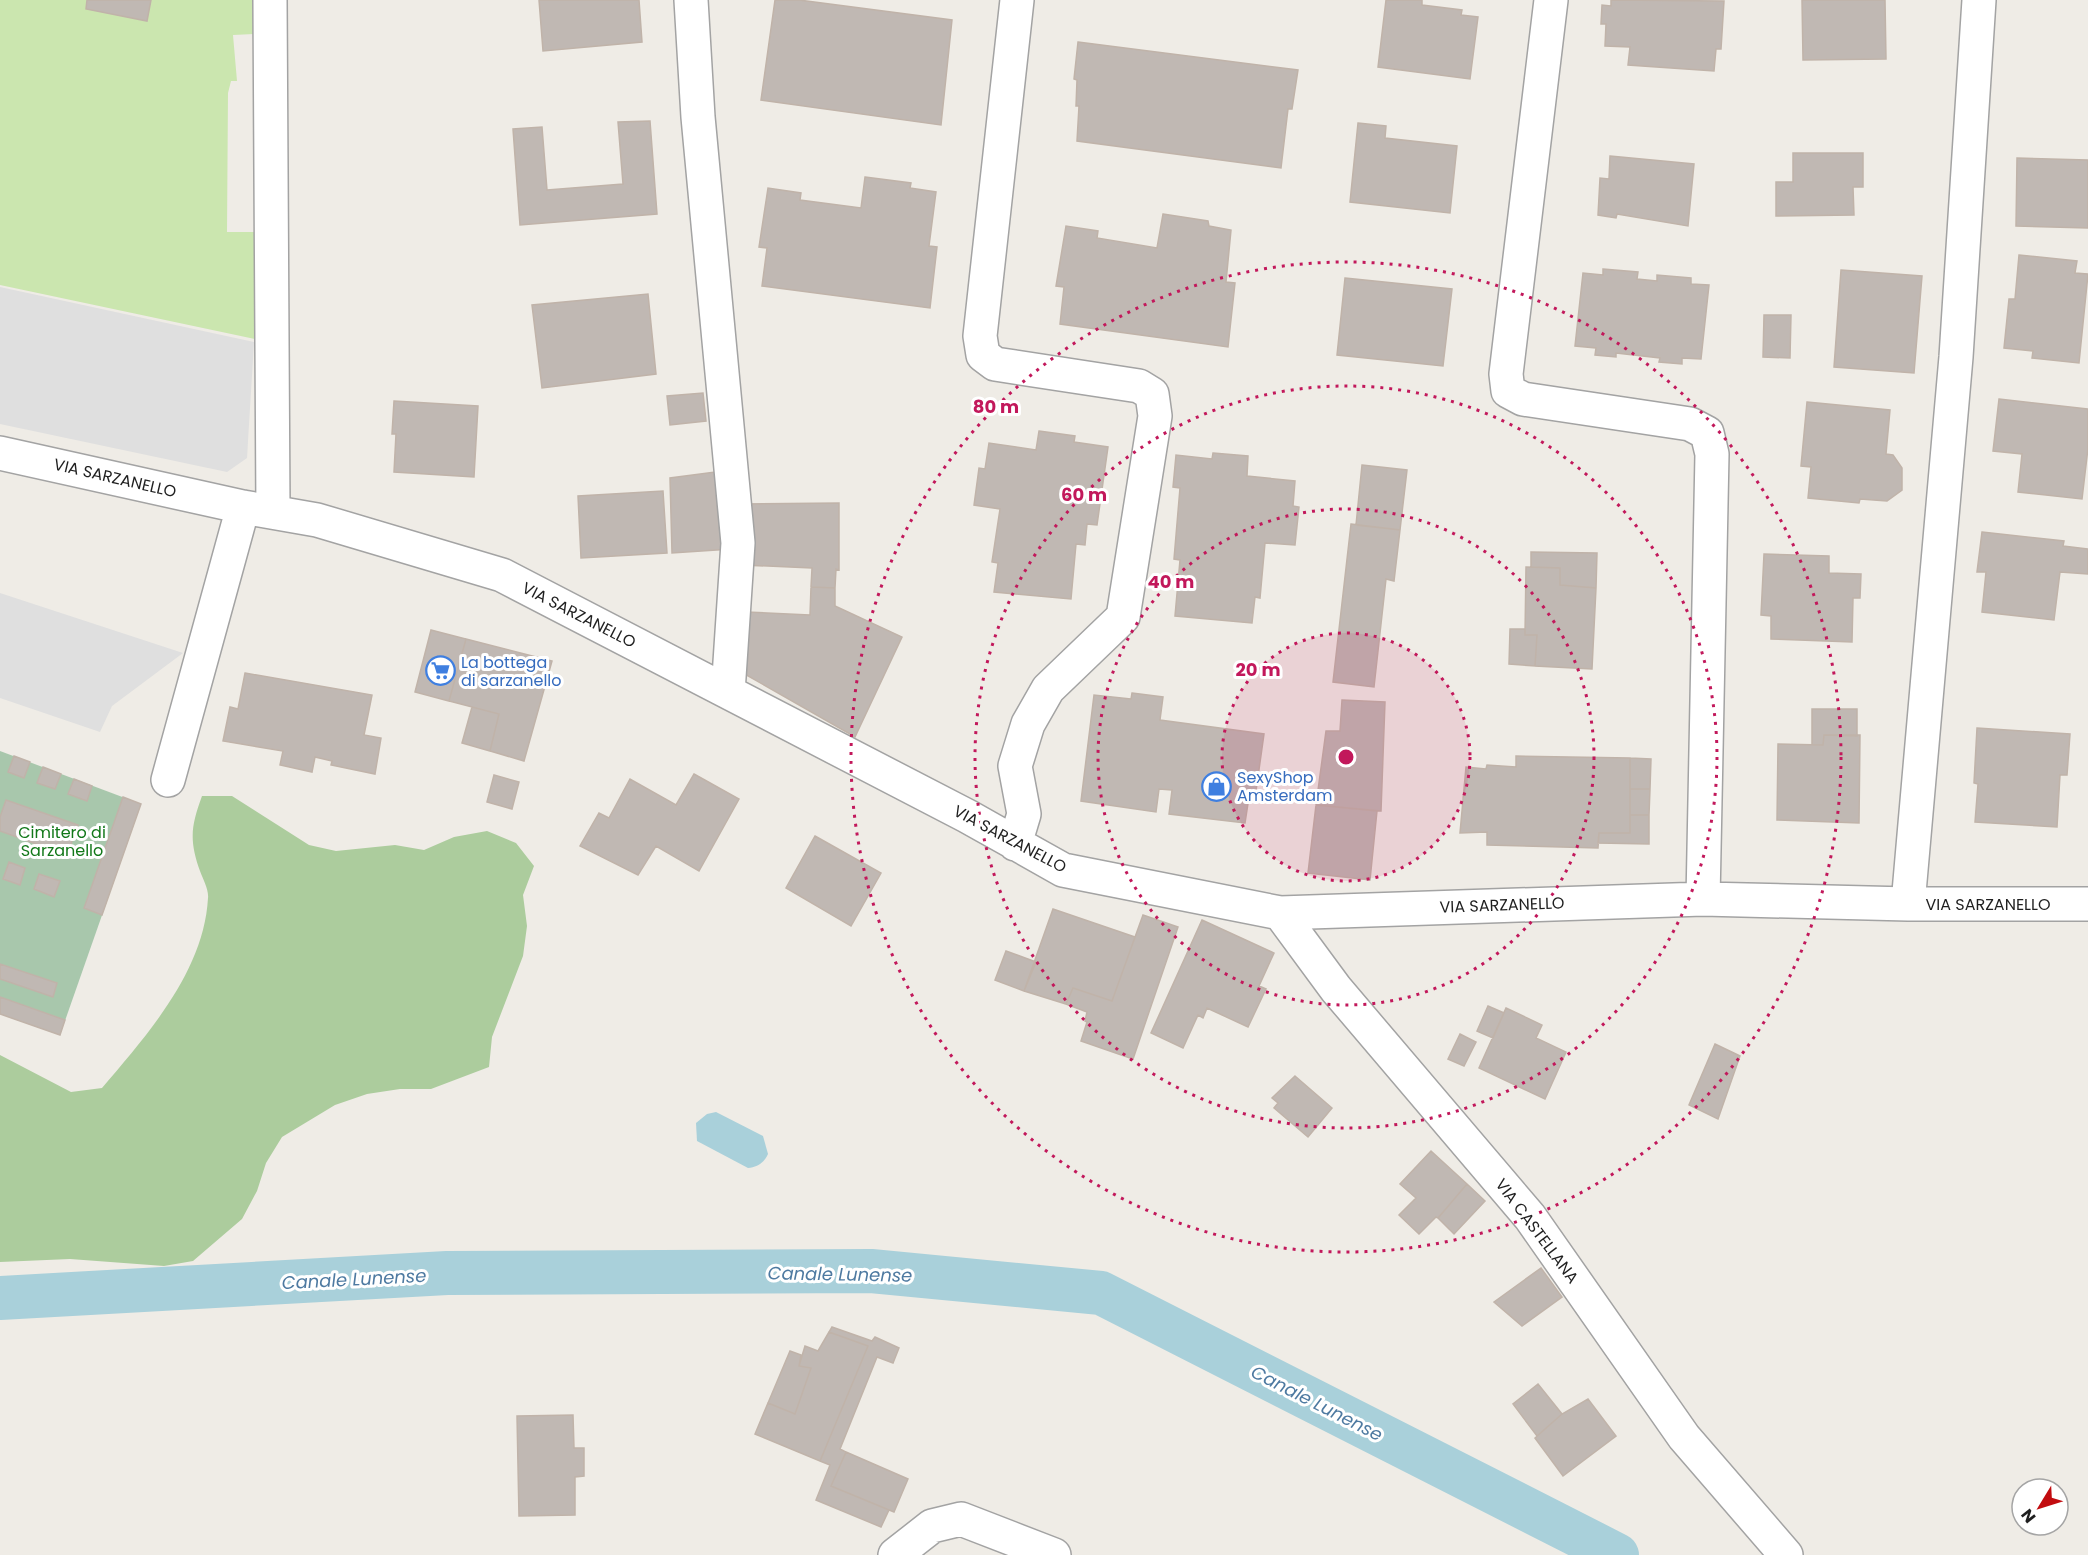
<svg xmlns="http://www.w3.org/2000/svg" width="2088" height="1555" font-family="Poppins,sans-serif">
	<rect width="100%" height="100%" fill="#efece6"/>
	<!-- grass -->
	<path fill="#cbe6af" d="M0,0H252L254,34L233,35L237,81H231L228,93L227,232H262L259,340L0,285Z"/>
	<!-- forest -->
	<path fill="#accc9d" d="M202,796H232L309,845L336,851L395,845L424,850L454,837L487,831L516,843L534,866L523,895L527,926L523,956L492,1037L489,1067L431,1089H400L367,1094L335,1105L282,1137L266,1163L257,1191L242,1219L193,1261L164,1266L70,1259L0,1262V1055L71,1092L102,1088C148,1034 204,971 208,898C209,890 203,879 200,871C189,840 191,826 202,796Z"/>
	<!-- cemetery -->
	<path fill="#a8c7ac" d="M0,751L141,804L60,1035L0,1014Z"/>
	<!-- parking -->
	<path fill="#dfdfdf" d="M0,287L254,342L247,458L227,472L0,424Z
		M0,593L183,653L112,706L100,732L0,698Z"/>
	<!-- water -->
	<path fill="#a9d0da" d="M716,1112L763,1136L768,1154C764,1163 757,1167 748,1168L697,1141L696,1123L707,1114Z"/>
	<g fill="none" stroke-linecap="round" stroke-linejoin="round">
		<!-- canal -->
		<path stroke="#a9d0da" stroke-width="44" d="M0,1298L447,1273L871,1271L1101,1293L1617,1555"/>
	</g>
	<!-- building -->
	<path fill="#c0b8b3" stroke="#c0b3a9" stroke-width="1.5" d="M87,0H151L147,21L86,9Z
		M539,0H639L642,42L543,51Z
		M775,0H799L952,20L941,125L761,100Z
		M1386,0H1422V5L1462,10L1461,15L1478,17L1470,79L1378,67Z
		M1611,0L1724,1L1721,49H1716L1714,71L1628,65L1630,47L1605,46L1606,24H1601L1602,5L1611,6Z
		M1802,0H1885L1886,59L1803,60Z
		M1078,42L1298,70L1292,109H1288L1281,168L1077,141L1079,106H1076L1077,80L1074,79Z
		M650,121L657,214L520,225L513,129L542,127L547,190L623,184L618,122Z
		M1358,123L1386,126L1385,138L1457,146L1450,213L1350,202Z
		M1793,153H1863V187H1853L1854,215L1776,216V182H1793Z
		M1610,156L1694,164L1688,226L1617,214L1616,218L1598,215L1600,178L1609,179Z
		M2017,158L2088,160V228L2016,226Z
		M865,177L911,183L910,188L936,192L929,246L937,247L930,308L762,286L767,248L759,247L768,188L801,193L800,200L861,208Z
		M1163,214L1208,221L1209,226L1231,230L1226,282L1235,283L1228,347L1060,324L1064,287L1056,286L1066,226L1098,231L1097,238L1157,248Z
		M2019,255L2077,261L2075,273L2088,274L2079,363L2032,358L2033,351L2004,348L2009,299H2015Z
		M1603,269L1638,272L1637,279L1657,281V275L1691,278V284L1709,285L1701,359L1682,358V364L1659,362L1660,358L1616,353V357L1595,355L1596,348L1575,346L1583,273L1603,275Z
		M1841,270L1922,276L1914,373L1834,367Z
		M1345,278L1452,289L1443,366L1337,355Z
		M648,294L656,374L542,388L532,305Z
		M1764,315H1791L1790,358L1763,357Z
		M703,393L706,421L670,425L667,396Z
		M1999,399L2088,409V448L2082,499L2018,492L2022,454L1993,451Z
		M394,401L478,406L474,477L394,472L396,434H392Z
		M1807,402L1890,410L1886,454L1893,455L1902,468V490L1887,501L1860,499L1859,503L1808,498L1811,467L1801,466Z
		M1039,431L1075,436L1074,442L1108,447L1097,525L1087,524L1085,545L1076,544L1071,599L994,592L998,563L992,562L1000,509L974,505L979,468L985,469L989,443L1036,450Z
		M1213,453L1248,456L1247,476L1295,481L1293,506L1299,507L1295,545L1265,543L1260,598L1255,597L1252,623L1175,616L1180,560L1174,559L1180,488L1173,487L1176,455L1212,459Z
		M1362,465L1407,470L1400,530L1356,525Z
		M715,472L731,549L672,553L670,478Z
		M663,491L667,553L581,558L578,496Z
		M839,503V570L836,569L835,588L811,587L812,568L742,565L743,504Z
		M1351,524L1400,530L1394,581L1386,579L1374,687L1333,682Z
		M1982,532L2064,541L2063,546L2088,549V574L2060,572L2054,620L1982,612L1986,572H1977Z
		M1531,552L1597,553L1596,588L1560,585V568L1531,567Z
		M1764,554L1829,556V573L1861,574L1860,598H1853L1852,642L1771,639V616L1761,615Z
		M1526,567L1560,568V585L1596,588L1592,669L1535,666L1537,635H1525Z
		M811,587L835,588V606L902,637L855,737L743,673L747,612L810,615Z
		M1510,629H1525V635H1537L1535,666L1509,664Z
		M431,630L466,639L449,701L415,692Z
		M466,639L552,661L524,761L490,751L499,714L449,701Z
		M245,673L372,695L364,735L381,738L375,774L331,765L332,761L315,757L312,772L280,765L283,751L223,741L230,707L238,709Z
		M1132,693L1163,697L1160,720L1264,734L1255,798L1249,797L1245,823L1169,814L1172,790L1159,789L1156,812L1081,801L1094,695L1131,699Z
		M1342,700L1385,702L1381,811L1316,805L1326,731H1340Z
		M472,707L499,714L490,751L462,743Z
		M1812,709H1857V736L1824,735L1823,745H1812Z
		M1977,728L2070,734L2067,775H2060L2057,827L1975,822L1978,784L1974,783Z
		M1824,735H1860L1859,823L1777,820L1778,744L1823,745Z
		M14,756L30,762L24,778L8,772Z
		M1516,756L1630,758V833H1599L1598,848L1487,845V832L1460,833L1466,767L1486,769L1487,765L1516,767Z
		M1630,758L1651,759L1650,789H1630Z
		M43,767L61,774L55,789L37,783Z
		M694,774L739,799L699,871L656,846L638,875L580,846L599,813L609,818L630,779L676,805Z
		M494,775L519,782L512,809L487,802Z
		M74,779L92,786L87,801L68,794Z
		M1630,789H1650L1649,815H1630Z
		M123,797L141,804L102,915L84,908Z
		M6,800L78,825L67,855L0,831V817Z
		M1316,805L1377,811L1370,880L1308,873Z
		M1630,815H1649V844L1598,843L1599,833H1630Z
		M815,836L881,873L851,926L786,888Z
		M9,862L25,868L20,885L3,879Z
		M39,874L60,881L54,897L34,889Z
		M1053,909L1135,937L1112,1001L1073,988L1066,1004L1024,991Z
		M1143,915L1178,927L1133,1059L1081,1041L1087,1022L1085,1021L1087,1012L1066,1004L1073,988L1112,1001Z
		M1202,920L1274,953L1259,986L1266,989L1248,1027L1207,1008L1203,1018L1198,1015L1183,1048L1151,1033Z
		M1006,951L1036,962L1024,991L995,980Z
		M0,964L57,983L53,997L0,979Z
		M0,997L65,1020L60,1035L0,1014Z
		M1488,1006L1504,1013L1493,1038L1477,1031Z
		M1506,1008L1542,1025L1536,1038L1566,1052L1545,1099L1479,1068Z
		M1460,1034L1476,1042L1464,1066L1448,1059Z
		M1715,1044L1740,1056L1718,1119L1689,1105Z
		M1295,1076L1332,1108L1308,1137L1274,1108L1278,1103L1272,1098Z
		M1431,1151L1467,1184L1438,1218L1436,1217L1419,1234L1399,1215L1416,1198L1400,1184Z
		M1467,1184L1485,1201L1454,1234L1438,1218Z
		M1541,1268L1562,1297L1522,1326L1494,1302Z
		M832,1327L872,1341L875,1337L899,1348L893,1363L877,1357L840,1449L846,1452L831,1486L889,1510L881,1527L816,1500L830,1465L820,1461L868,1346L829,1332Z
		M829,1332L868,1346L820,1461L755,1434L768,1403L795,1414L811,1368L799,1366L805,1346L818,1351Z
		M790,1351L801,1355L799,1366L811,1368L795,1414L768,1403Z
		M1538,1384L1562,1414L1537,1436L1513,1404Z
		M1588,1399L1616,1436L1563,1476L1535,1438L1562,1414Z
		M573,1415L574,1448H584V1476L575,1477V1515L519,1516L517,1416Z
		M846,1452L908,1479L894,1512L831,1486Z"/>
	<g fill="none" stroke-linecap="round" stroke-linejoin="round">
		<defs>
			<path id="minor" d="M270,0L273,512
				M691,0L698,117L738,543L728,692
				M1551,0L1506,374L1508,391L1523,399L1690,424L1707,433L1712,454L1703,899
				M0,453L243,507L317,520L502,575L967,816L1063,870L1280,913L1703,899L1908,904H2088
				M168,780L243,507
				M1015,844L1024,814L1015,766L1028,724L1048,689L1123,617L1155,416L1152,394L1139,386L995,364L983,355L980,336L1017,0
				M1908,904L1956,357L1979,0
				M1280,913L1336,989L1530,1217L1684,1437L1786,1555
				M895,1555L932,1526L961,1519L1054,1555"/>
		</defs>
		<!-- minor casing -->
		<use href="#minor" stroke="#a3a3a3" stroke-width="36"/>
		<!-- minor -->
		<use href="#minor" stroke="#fff" stroke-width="33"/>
	</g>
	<!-- distance rings -->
	<circle cx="1346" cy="757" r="124" fill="#c2185b" fill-opacity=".12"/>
	<g fill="none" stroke="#c2185b" stroke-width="3" stroke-dasharray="3 6">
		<circle cx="1346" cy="757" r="124"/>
		<circle cx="1346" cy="757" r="248"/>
		<circle cx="1346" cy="757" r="371"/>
		<circle cx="1346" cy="757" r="495"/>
	</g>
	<!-- icons -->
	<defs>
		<symbol id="supermarket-ring" viewBox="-11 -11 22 22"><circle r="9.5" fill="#fff" stroke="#3f7fe0" stroke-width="1.5"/><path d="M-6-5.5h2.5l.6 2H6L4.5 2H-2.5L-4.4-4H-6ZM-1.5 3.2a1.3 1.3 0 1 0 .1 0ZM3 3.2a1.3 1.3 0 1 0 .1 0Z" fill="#3f7fe0"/></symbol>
		<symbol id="shop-ring" viewBox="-11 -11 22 22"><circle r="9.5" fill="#fff" stroke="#3f7fe0" stroke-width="1.5"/><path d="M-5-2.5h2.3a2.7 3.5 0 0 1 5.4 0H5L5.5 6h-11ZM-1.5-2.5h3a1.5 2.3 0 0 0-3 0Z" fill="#3f7fe0"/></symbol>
	</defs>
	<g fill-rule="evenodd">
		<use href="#supermarket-ring" x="424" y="654" width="33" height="33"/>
		<use href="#shop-ring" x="1200" y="770" width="33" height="33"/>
	</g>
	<g text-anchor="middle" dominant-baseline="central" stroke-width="6" stroke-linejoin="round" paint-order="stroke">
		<!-- street labels -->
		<g font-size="16" fill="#1f1f1f" stroke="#fff">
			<text transform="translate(115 478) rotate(13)">VIA SARZANELLO</text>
			<text transform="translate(579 615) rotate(27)">VIA SARZANELLO</text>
			<text transform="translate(1010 839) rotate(28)">VIA SARZANELLO</text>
			<text x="1988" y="904">VIA SARZANELLO</text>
			<text transform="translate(1502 905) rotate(-2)">VIA SARZANELLO</text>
			<text transform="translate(1537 1231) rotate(53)">VIA CASTELLANA</text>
		</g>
		<!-- shop labels -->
		<g font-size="16" fill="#366cbe" stroke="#fff" text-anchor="start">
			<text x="461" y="662">La bottega<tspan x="461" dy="18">di sarzanello</tspan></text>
			<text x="1237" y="777">SexyShop<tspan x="1237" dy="18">Amsterdam</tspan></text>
		</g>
		<!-- park labels -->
		<g font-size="16" fill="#127819" stroke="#fff">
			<text x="62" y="832">Cimitero di<tspan x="62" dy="18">Sarzanello</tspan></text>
		</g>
		<!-- water labels -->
		<g font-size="18" font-style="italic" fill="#4e7aa1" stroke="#fff">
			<text transform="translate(840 1274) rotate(1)">Canale Lunense</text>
			<text transform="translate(354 1279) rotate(-3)">Canale Lunense</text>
			<text transform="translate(1317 1403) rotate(27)">Canale Lunense</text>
		</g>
	</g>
	<circle cx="1346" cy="757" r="9" fill="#c2185b" stroke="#fff" stroke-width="3"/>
	<g font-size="18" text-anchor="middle" font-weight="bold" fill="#c2185b" stroke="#fff" stroke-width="6" stroke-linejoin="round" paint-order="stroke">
		<text x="996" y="413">80 m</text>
		<text x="1084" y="501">60 m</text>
		<text x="1171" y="588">40 m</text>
		<text x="1258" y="676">20 m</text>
	</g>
	<!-- north arrow -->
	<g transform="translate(2040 1507) rotate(232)"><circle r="28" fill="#ffffff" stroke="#a5a5a5" stroke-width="1.5"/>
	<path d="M0-4.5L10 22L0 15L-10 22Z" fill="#c20c0f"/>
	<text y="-9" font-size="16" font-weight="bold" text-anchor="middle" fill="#1f1f1f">N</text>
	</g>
</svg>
